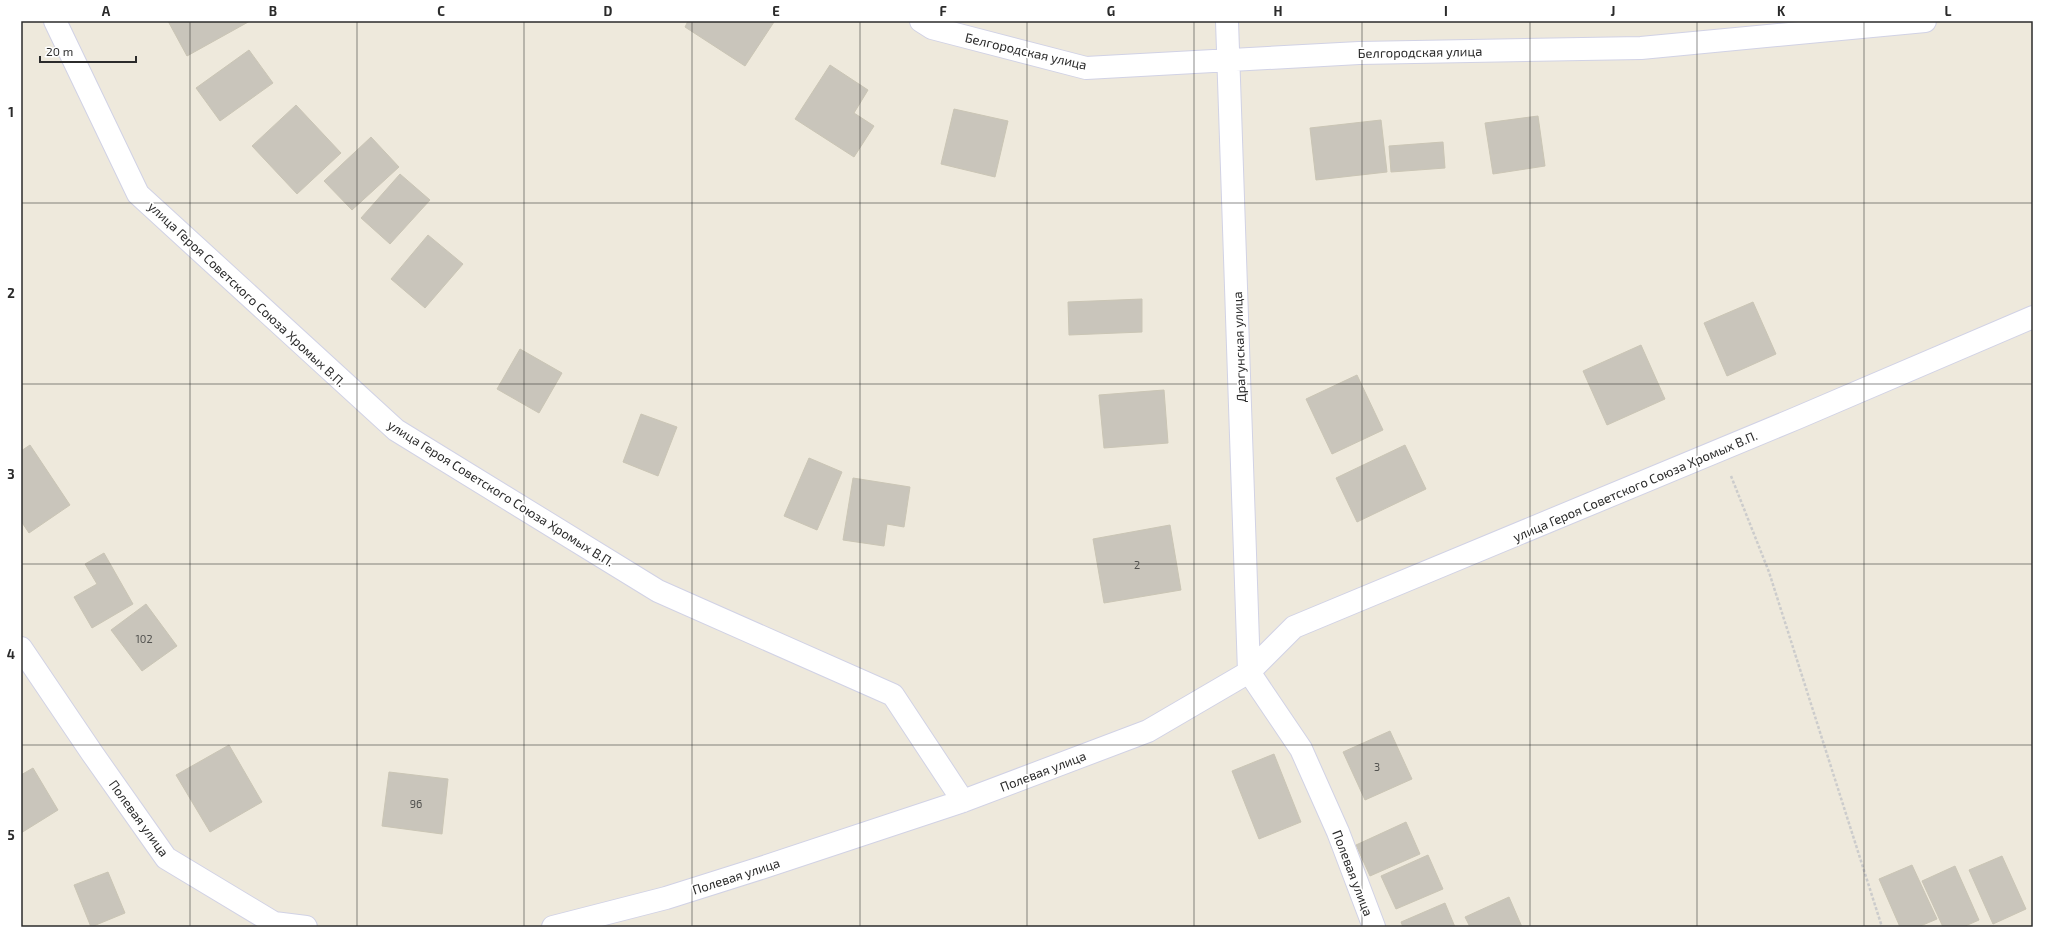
<svg xmlns="http://www.w3.org/2000/svg" width="2054" height="948" font-family="'Exo 2',sans-serif">
	<rect width="100%" height="100%" fill="#eee9dc"/>
	<!-- building -->
	<path fill="#c9c5bb" stroke="#cac5b5" d="M168,21H250L187,56Z
		M688,21H772L774,22L745,66L685,27Z
		M249,50L273,83L220,121L196,88Z
		M830,65L868,90L854,113L874,126L854,157L795,119Z
		M296,105L341,153L297,194L252,146Z
		M954,109L1008,121L995,177L941,164Z
		M1538,116L1545,166L1493,174L1485,123Z
		M1381,120L1387,172L1316,180L1310,128Z
		M371,137L399,167L352,210L324,181Z
		M1443,142L1445,168L1391,172L1389,146Z
		M400,174L430,200L390,244L361,218Z
		M428,235L463,264L425,308L391,279Z
		M1142,299V332L1069,335L1068,302Z
		M1753,302L1776,354L1727,376L1704,323Z
		M1641,345L1665,399L1607,425L1583,371Z
		M520,349L562,373L539,413L497,389Z
		M1357,375L1383,430L1332,454L1306,399Z
		M1164,390L1168,443L1104,448L1099,395Z
		M641,414L677,427L658,476L623,462Z
		M30,445L70,505L29,533L21,521V451Z
		M1405,445L1426,489L1357,522L1336,478Z
		M809,458L842,472L817,530L784,516Z
		M853,478L910,487L904,527L887,524L884,546L843,540Z
		M1170,525L1181,590L1104,603L1093,539Z
		M104,553L133,604L92,628L74,597L97,584L85,564Z
		M146,604L177,646L142,671L111,630Z
		M1390,731L1412,779L1365,800L1343,752Z
		M229,745L262,802L210,832L176,775Z
		M1274,754L1301,822L1259,839L1232,771Z
		M33,768L58,810L21,833V775Z
		M389,772L448,779L442,834L382,826Z
		M1406,822L1420,854L1370,876L1356,845Z
		M1428,855L1443,889L1396,909L1381,876Z
		M2002,856L2026,909L1993,924L1969,870Z
		M1912,865L1937,919L1918,927H1900L1879,879Z
		M1955,866L1979,920L1963,927H1943L1922,881Z
		M108,872L125,913L91,927L74,885Z
		M1509,897L1522,927H1470L1465,917Z
		M1445,903L1455,927H1403L1401,922Z"/>
	<g fill="none" stroke-linecap="round" stroke-linejoin="round">
		<defs>
			<path id="minor" d="M55,21L138,194L396,430L658,591L893,695L963,801
				M921,21L932,28L1086,68L1359,53L1641,48L1925,21
				M1227,21L1249,672
				M21,648L92,753L166,858L274,923L306,927
				M1249,672L1301,749L1338,832L1374,927
				M553,927L666,898L761,868L963,801L1148,731L1249,672L1294,627L1797,418L2033,317"/>
		</defs>
		<!-- minor casing -->
		<use href="#minor" stroke="#d1d2e5" stroke-width="24"/>
		<!-- path -->
		<path stroke="#ccc" stroke-width="2.5" stroke-dasharray="3 2" stroke-linecap="butt" d="M1731,476L1769,572L1882,927"/>
		<!-- minor -->
		<use href="#minor" stroke="#fff" stroke-width="22"/>
	</g>
	<!-- grid -->
	<path fill="none" stroke="#2b2b2b" stroke-width="1" stroke-opacity="0.55" d="M190,21V927M357,21V927M524,21V927M692,21V927M860,21V927M1027,21V927M1194,21V927M1362,21V927M1530,21V927M1697,21V927M1864,21V927M21,203H2033M21,384H2033M21,564H2033M21,745H2033"/>
	<g text-anchor="middle" dominant-baseline="central" stroke-width="3.5" stroke-linejoin="round" paint-order="stroke">
		<!-- number labels -->
		<g font-size="11" fill="#52524f">
			<text x="1137" y="564">2</text>
			<text x="144" y="638">102</text>
			<text x="1377" y="766">3</text>
			<text x="416" y="803">96</text>
		</g>
		<!-- street labels -->
		<g font-size="13" fill="#2b2b2b" stroke="#fff">
			<text transform="translate(1026 51) rotate(13)">Белгородская улица</text>
			<text transform="translate(1420 52) rotate(-1)">Белгородская улица</text>
			<text transform="translate(247 294) rotate(43)">улица Героя Советского Союза Хромых В.П.</text>
			<text transform="translate(1239 347) rotate(-92)">Драгунская улица</text>
			<text transform="translate(1635 486) rotate(-23)">улица Героя Советского Союза Хромых В.П.</text>
			<text transform="translate(501 493) rotate(32)">улица Героя Советского Союза Хромых В.П.</text>
			<text transform="translate(1043 771) rotate(-21)">Полевая улица</text>
			<text transform="translate(139 818) rotate(54)">Полевая улица</text>
			<text transform="translate(1353 873) rotate(69)">Полевая улица</text>
			<text transform="translate(736 876) rotate(-18)">Полевая улица</text>
		</g>
	</g>
	<!-- border -->
	<rect width="2054" height="948" fill="none" stroke="#ffffff" stroke-width="44"/>
	<!-- scale -->
	<path d="M40 56v6h96v-6" fill="none" stroke="#2b2b2b" stroke-width="2"/>
	<text x="46" y="56" font-size="12" fill="#2b2b2b" stroke="#ffffff" stroke-width="3" paint-order="stroke">20 m</text>
	<rect x="22" y="22" width="2010" height="904" fill="none" stroke="#2b2b2b" stroke-width="1.5"/>
	<g font-size="13" text-anchor="middle" font-weight="bold" fill="#2b2b2b">
		<text x="106" y="16">A</text>
		<text x="273" y="16">B</text>
		<text x="441" y="16">C</text>
		<text x="608" y="16">D</text>
		<text x="776" y="16">E</text>
		<text x="943" y="16">F</text>
		<text x="1111" y="16">G</text>
		<text x="1278" y="16">H</text>
		<text x="1446" y="16">I</text>
		<text x="1613" y="16">J</text>
		<text x="1781" y="16">K</text>
		<text x="1948" y="16">L</text>
		<text x="11" y="117">1</text>
		<text x="11" y="298">2</text>
		<text x="11" y="479">3</text>
		<text x="11" y="659">4</text>
		<text x="11" y="840">5</text>
	</g>
</svg>
